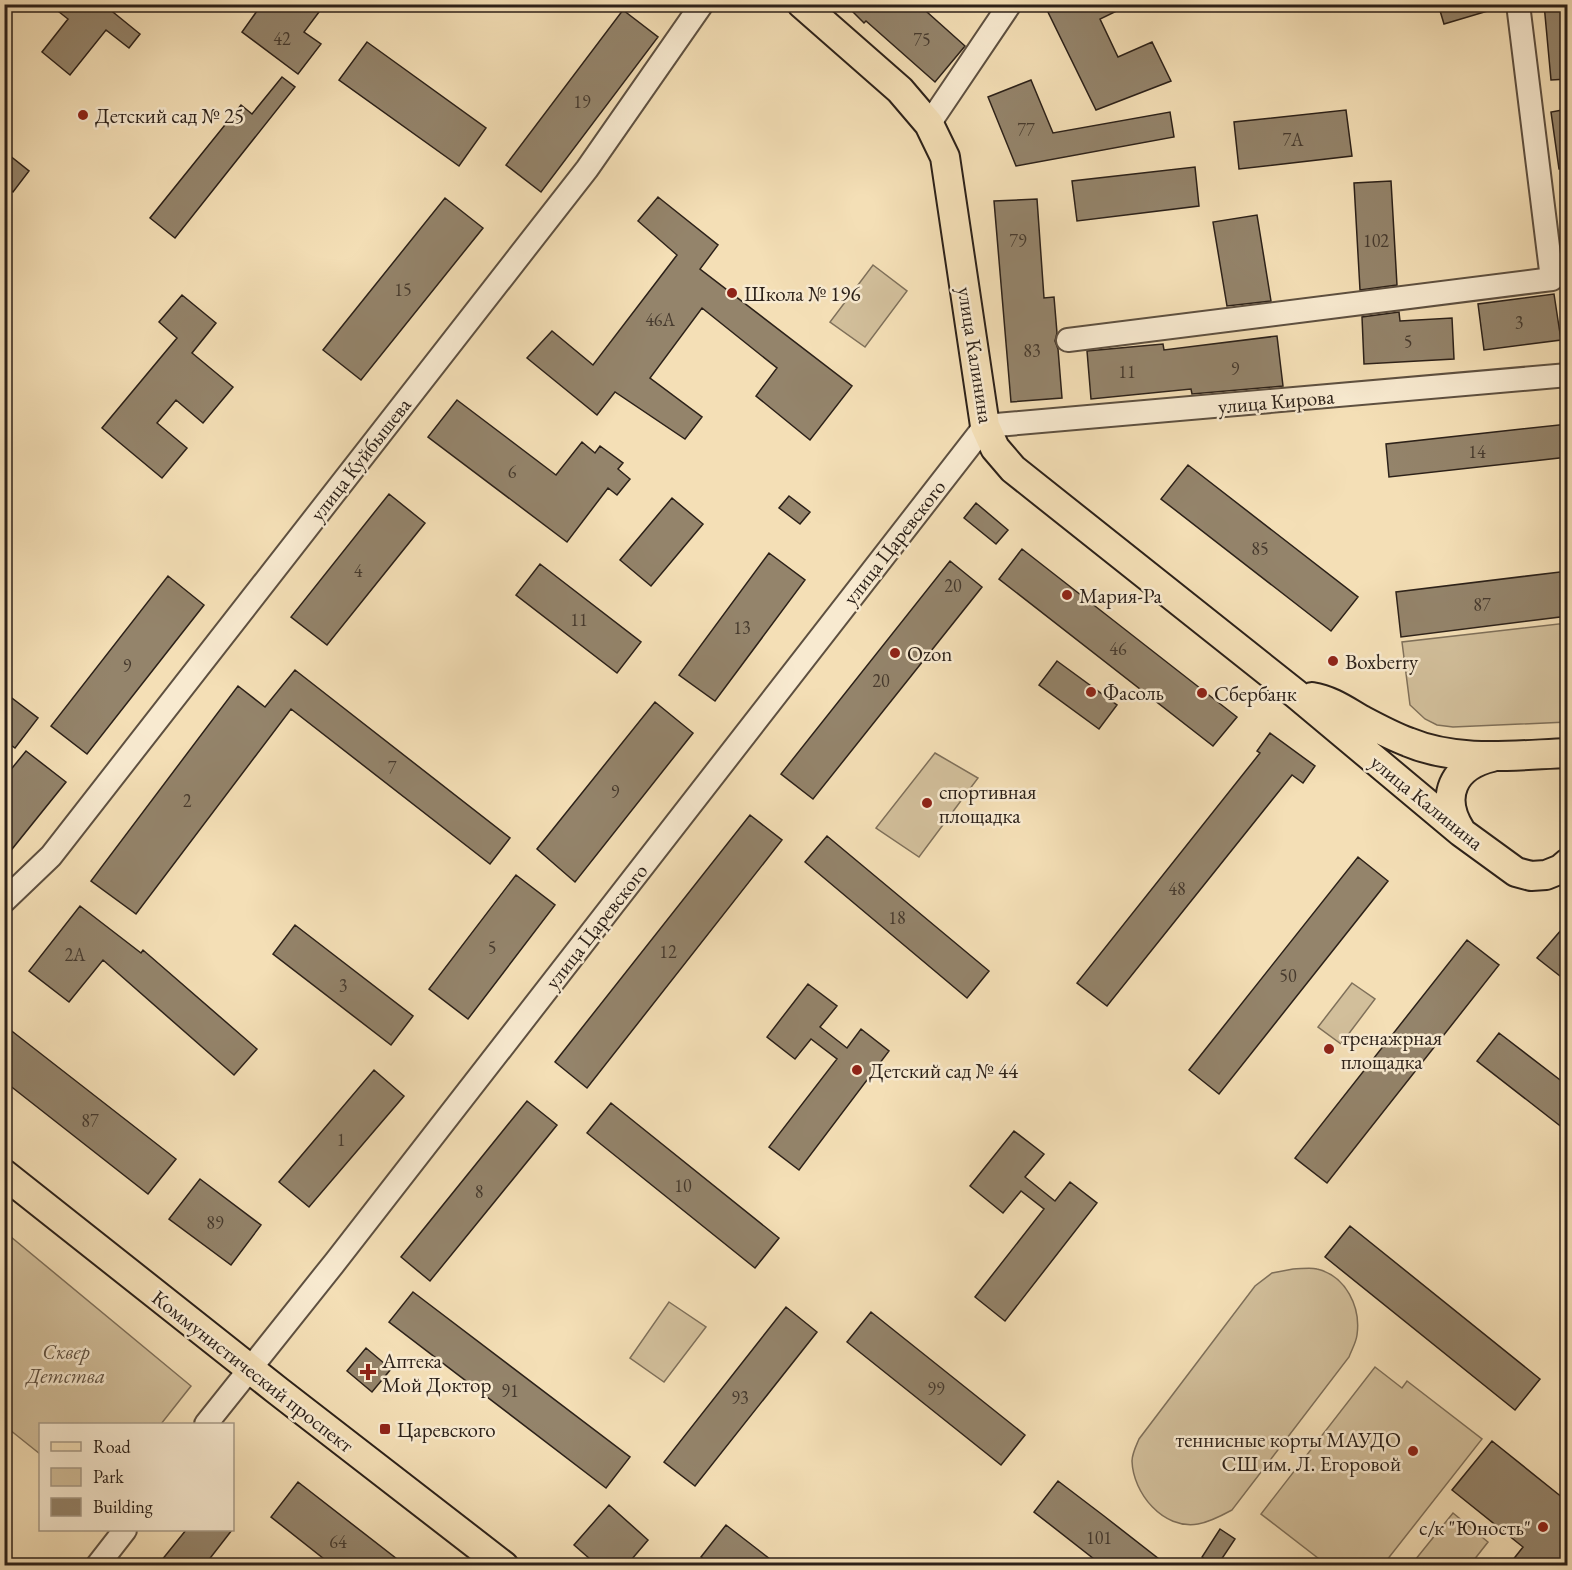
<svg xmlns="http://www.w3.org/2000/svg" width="1572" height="1570" font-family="'EB Garamond',serif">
	<rect width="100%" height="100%" fill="#f4dfb6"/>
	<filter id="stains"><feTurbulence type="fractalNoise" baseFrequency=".00333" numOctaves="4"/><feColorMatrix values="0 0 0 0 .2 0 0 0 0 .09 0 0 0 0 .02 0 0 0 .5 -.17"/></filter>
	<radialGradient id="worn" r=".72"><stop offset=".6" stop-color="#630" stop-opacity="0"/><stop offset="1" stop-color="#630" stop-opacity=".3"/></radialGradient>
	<!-- green -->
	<path fill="#d2bf9b" stroke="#7f705a" stroke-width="1.5" d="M873,265L907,291L865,347L830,322Z
		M1567,623V722L1453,727L1437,725L1425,719L1410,705L1402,642Z
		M935,753L978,778L919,857L876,828Z
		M1352,983L1375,999L1341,1044L1318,1027Z
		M5,1232L191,1386L161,1424H40V1454L5,1426Z
		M1293,1269C1301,1269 1310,1267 1317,1269C1346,1276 1361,1307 1357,1335C1356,1343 1351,1351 1349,1357L1232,1510C1221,1516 1210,1522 1198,1524C1163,1530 1133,1493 1132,1461C1132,1454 1136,1446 1139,1439L1255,1286L1272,1273Z
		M669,1302L706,1327L664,1382L630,1358Z
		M1375,1367L1402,1388L1407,1381L1482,1439L1383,1565H1327L1261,1514Z
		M1453,1513L1488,1542L1470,1565H1411Z"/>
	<!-- building -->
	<path fill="#94846b" stroke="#2c2119" stroke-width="1.5" d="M49,4H103L140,34L129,48L106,30L70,75L42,52L68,19Z
		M262,4H325L304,32L321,44L298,74L242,32Z
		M845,4H918L965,46L935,82L866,21L864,23Z
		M1044,4H1131L1100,19L1118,57L1152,42L1171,81L1096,110Z
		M1438,4H1498V8L1444,24Z
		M1544,4H1568V79L1551,80Z
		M623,10L658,37L541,192L506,165Z
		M367,42L486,128L459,166L339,80Z
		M282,77L295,87L175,238L150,218L241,105L252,114Z
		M1031,80L1053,133L1170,112L1174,137L1016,166L988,97Z
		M1568,109V168L1559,169L1551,112Z
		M1346,110L1352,156L1239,169L1234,122Z
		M4,151L29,171L13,192L4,185Z
		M1195,167L1199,206L1077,221L1072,181Z
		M1391,181L1397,285L1360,290L1354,183Z
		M658,197L718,245L700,269L852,386L810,440L756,396L777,368L702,308L650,378L702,417L685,439L615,392L597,415L527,358L552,331L593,365L677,255L638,221Z
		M445,198L483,228L361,380L323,350Z
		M1037,199L1044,298L1054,297L1057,333L1055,341L1058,349L1062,398L1011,402L994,201Z
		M1257,215L1271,301L1227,306L1213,222Z
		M1554,294L1561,340L1484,350L1478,304Z
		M182,295L216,323L192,353L233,387L203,423L176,400L157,423L187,448L162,478L102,428L177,338L159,322Z
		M1399,312L1400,321L1452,318L1454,359L1364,364L1362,317Z
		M1277,336L1283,386L1192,394L1191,389L1091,399L1087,351L1163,344L1164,350Z
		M457,400L556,475L582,442L595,453L600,446L623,463L618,469L630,479L617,495L608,488L567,542L428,437Z
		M1568,424V457L1389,477L1386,444Z
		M1188,465L1358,597L1331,631L1161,499Z
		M389,494L425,523L327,645L291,617Z
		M789,496L810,512L800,524L779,508Z
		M672,498L703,524L651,586L620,560Z
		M976,503L1008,530L996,544L964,518Z
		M1022,549L1237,717L1213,746L999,579Z
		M769,553L805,580L715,701L679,675Z
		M950,561L982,587L813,799L781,774Z
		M540,564L641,642L617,673L516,595Z
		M1568,571V616L1401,637L1396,592Z
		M168,576L204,605L87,754L51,726Z
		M1057,661L1117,705L1099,729L1039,685Z
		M295,670L510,838L490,864L291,709L136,914L91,881L238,686L265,707Z
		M4,692L38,718L15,748L4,740Z
		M655,702L693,733L575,882L537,849Z
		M1270,733L1315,766L1303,783L1292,775L1107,1006L1077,983L1260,753L1257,751Z
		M26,751L66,782L4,859V778Z
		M750,815L782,840L587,1088L555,1062Z
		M827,836L989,971L967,998L805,862Z
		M1358,857L1388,881L1219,1094L1189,1070Z
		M516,875L555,905L468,1019L429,989Z
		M80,906L141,953L143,950L257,1049L234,1075L103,960L69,1002L29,971Z
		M1568,922V967L1560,976L1537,958Z
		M295,925L413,1016L391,1045L273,954Z
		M1467,940L1499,965L1327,1183L1295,1158Z
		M808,984L837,1006L820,1027L847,1048L861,1029L889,1051L799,1170L769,1147L837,1059L811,1039L795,1059L767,1037Z
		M4,1025L176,1159L148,1194L4,1081Z
		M1499,1033L1568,1086V1132L1477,1061Z
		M374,1070L404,1096L309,1207L279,1182Z
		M527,1101L557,1125L430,1281L401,1257Z
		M611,1103L779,1238L755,1268L587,1133Z
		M1014,1131L1044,1154L1025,1177L1055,1201L1070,1182L1097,1203L1005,1321L975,1297L1044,1209L1021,1191L1003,1213L970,1186Z
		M200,1179L261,1225L231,1265L169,1219Z
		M1350,1226L1540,1379L1515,1410L1325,1257Z
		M413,1292L630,1457L606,1488L389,1322Z
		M786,1307L817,1332L695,1486L664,1462Z
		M871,1312L1025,1435L1001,1465L847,1342Z
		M366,1348L391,1369L372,1392L347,1371Z
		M1492,1441L1568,1502V1554L1558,1566H1508L1523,1547L1452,1490Z
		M1058,1481L1104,1516L1168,1566H1103L1034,1512Z
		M298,1482L406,1566H333L271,1517Z
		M609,1505L648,1540L626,1566H598L574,1545Z
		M726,1525L779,1566H712L701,1557Z
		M1220,1529L1235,1539L1217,1566H1214L1202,1557Z
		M186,1530H232L204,1566H157Z"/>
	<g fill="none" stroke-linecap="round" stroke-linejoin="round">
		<defs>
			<path id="minor" d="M929,124L1010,4
				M1068,340L1552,279L1518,4
				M4,901L51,856L587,169L702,4
				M206,1424L336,1261L985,426L1568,375
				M97,1566L125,1530"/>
			<path id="major" d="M802,4L900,90L929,124L945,157L985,426L995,448L1013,469L1296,694L1461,832L1516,872L1531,876L1546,875L1561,869L1568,863
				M1312,697C1331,700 1346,711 1362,720C1377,728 1392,736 1408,742C1458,763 1515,755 1568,753
				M1461,831C1439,797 1453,766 1492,757
				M4,1174L278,1391L504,1566"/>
		</defs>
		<!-- minor casing -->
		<use href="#minor" stroke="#5e5040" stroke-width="26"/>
		<!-- major casing -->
		<use href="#major" stroke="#2c2119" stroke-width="32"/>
		<!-- minor -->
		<use href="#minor" stroke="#f8ead0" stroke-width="22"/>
		<!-- major -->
		<use href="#major" stroke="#f4dfb6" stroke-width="28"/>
	</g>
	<!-- markers -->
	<g fill="#8f2418" stroke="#f8ead0" stroke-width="2">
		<circle cx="83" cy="115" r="6"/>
		<circle cx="732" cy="293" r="6"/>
		<circle cx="1067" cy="595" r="6"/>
		<circle cx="895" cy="653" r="6"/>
		<circle cx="1333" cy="661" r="6"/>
		<circle cx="1091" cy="692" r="6"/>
		<circle cx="1202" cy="693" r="6"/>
		<circle cx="927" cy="803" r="6"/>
		<circle cx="1329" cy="1049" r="6"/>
		<circle cx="857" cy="1070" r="6"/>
		<path d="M365 1363h6v6h6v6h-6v6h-6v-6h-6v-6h6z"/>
		<rect x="379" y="1423" width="12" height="12" rx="3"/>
		<circle cx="1413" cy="1451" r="6"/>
		<circle cx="1543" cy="1527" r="6"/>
	</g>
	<g text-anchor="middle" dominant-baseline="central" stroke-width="5" stroke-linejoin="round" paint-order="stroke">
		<!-- number labels -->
		<g font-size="18" fill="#463a2e">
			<text x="282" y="38">42</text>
			<text x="922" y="39">75</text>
			<text x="582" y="101">19</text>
			<text x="1026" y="129">77</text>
			<text x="1293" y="139">7А</text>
			<text x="1018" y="240">79</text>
			<text x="1376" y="240">102</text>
			<text x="403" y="289">15</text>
			<text x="660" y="319">46А</text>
			<text x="1519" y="322">3</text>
			<text x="1408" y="341">5</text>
			<text x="1032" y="350">83</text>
			<text x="1235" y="368">9</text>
			<text x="1127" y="371">11</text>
			<text x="1477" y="451">14</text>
			<text x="512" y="471">6</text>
			<text x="1260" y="548">85</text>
			<text x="358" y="570">4</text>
			<text x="953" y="585">20</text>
			<text x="1482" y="604">87</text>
			<text x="579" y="619">11</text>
			<text x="742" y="627">13</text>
			<text x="1118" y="648">46</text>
			<text x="127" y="665">9</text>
			<text x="881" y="680">20</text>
			<text x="392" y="767">7</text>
			<text x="615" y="791">9</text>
			<text x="187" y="800">2</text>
			<text x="1177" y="888">48</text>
			<text x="897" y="917">18</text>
			<text x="492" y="947">5</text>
			<text x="668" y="951">12</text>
			<text x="75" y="954">2А</text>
			<text x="1288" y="975">50</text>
			<text x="343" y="985">3</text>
			<text x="90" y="1120">87</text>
			<text x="341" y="1139">1</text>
			<text x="683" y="1185">10</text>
			<text x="479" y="1191">8</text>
			<text x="215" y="1222">89</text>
			<text x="936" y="1388">99</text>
			<text x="510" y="1390">91</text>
			<text x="740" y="1397">93</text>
			<text x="1099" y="1537">101</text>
			<text x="338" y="1541">64</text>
		</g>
		<!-- poi labels -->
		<g font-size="21" fill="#2c2119" stroke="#f8ead0" text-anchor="start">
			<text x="95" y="115">Детский сад № 25</text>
			<text x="744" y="293">Школа № 196</text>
			<text x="1079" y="595">Мария-Ра</text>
			<text x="907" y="653">Ozon</text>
			<text x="1345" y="661">Boxberry</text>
			<text x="1103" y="692">Фасоль</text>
			<text x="1214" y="693">Сбербанк</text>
			<text x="939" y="791">спортивная<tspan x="939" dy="24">площадка</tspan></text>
			<text x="1341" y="1037">тренажрная<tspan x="1341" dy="24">площадка</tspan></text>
			<text x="869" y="1070">Детский сад № 44</text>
			<text x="382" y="1360">Аптека<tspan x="382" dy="24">Мой Доктор</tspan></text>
			<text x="397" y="1429">Царевского</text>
			<text x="1401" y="1439" text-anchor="end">теннисные корты МАУДО<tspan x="1401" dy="24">СШ им. Л. Егоровой</tspan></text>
			<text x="1531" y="1527" text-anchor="end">с/к "Юность"</text>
		</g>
		<!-- street labels -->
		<g font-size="21" fill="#2c2119" stroke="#f8ead0">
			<text transform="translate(976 355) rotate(81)">улица Калинина</text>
			<text transform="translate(1276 401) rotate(-5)">улица Кирова</text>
			<text transform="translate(360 459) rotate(-52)">улица Куйбышева</text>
			<text transform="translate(894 542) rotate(-52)">улица Царевского</text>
			<text transform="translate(1427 802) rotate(39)">улица Калинина</text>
			<text transform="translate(596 926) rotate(-52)">улица Царевского</text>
			<text transform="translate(253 1371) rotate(38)">Коммунистический проспект</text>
		</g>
		<!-- park labels -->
		<g font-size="21" font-style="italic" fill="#5e5040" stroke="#f8ead0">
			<text x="66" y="1351">Сквер<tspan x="66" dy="24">Детства</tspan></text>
		</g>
	</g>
	<!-- margin -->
	<rect width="1572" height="1570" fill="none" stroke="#f4dfb6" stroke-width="24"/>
	<rect x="6" y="6" width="1560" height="1558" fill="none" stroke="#2c2119" stroke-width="3"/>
	<rect x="12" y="12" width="1548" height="1546" fill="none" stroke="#2c2119" stroke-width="1.5"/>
	<!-- legend -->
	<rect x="39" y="1423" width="195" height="108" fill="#f8ead0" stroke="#a69a87" stroke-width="1.5"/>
	<rect x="51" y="1442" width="30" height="9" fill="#f4dfb6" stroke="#a69a87" stroke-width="1.5"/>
	<text x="93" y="1453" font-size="18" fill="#2c2119">Road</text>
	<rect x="51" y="1468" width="30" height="18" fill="#d2bf9b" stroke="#a69a87" stroke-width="1.5"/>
	<text x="93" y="1483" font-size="18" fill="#2c2119">Park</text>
	<rect x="51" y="1498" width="30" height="18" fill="#94846b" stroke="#a69a87" stroke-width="1.5"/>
	<text x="93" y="1513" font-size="18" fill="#2c2119">Building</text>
	<rect width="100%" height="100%" filter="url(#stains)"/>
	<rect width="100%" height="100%" fill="url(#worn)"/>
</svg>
